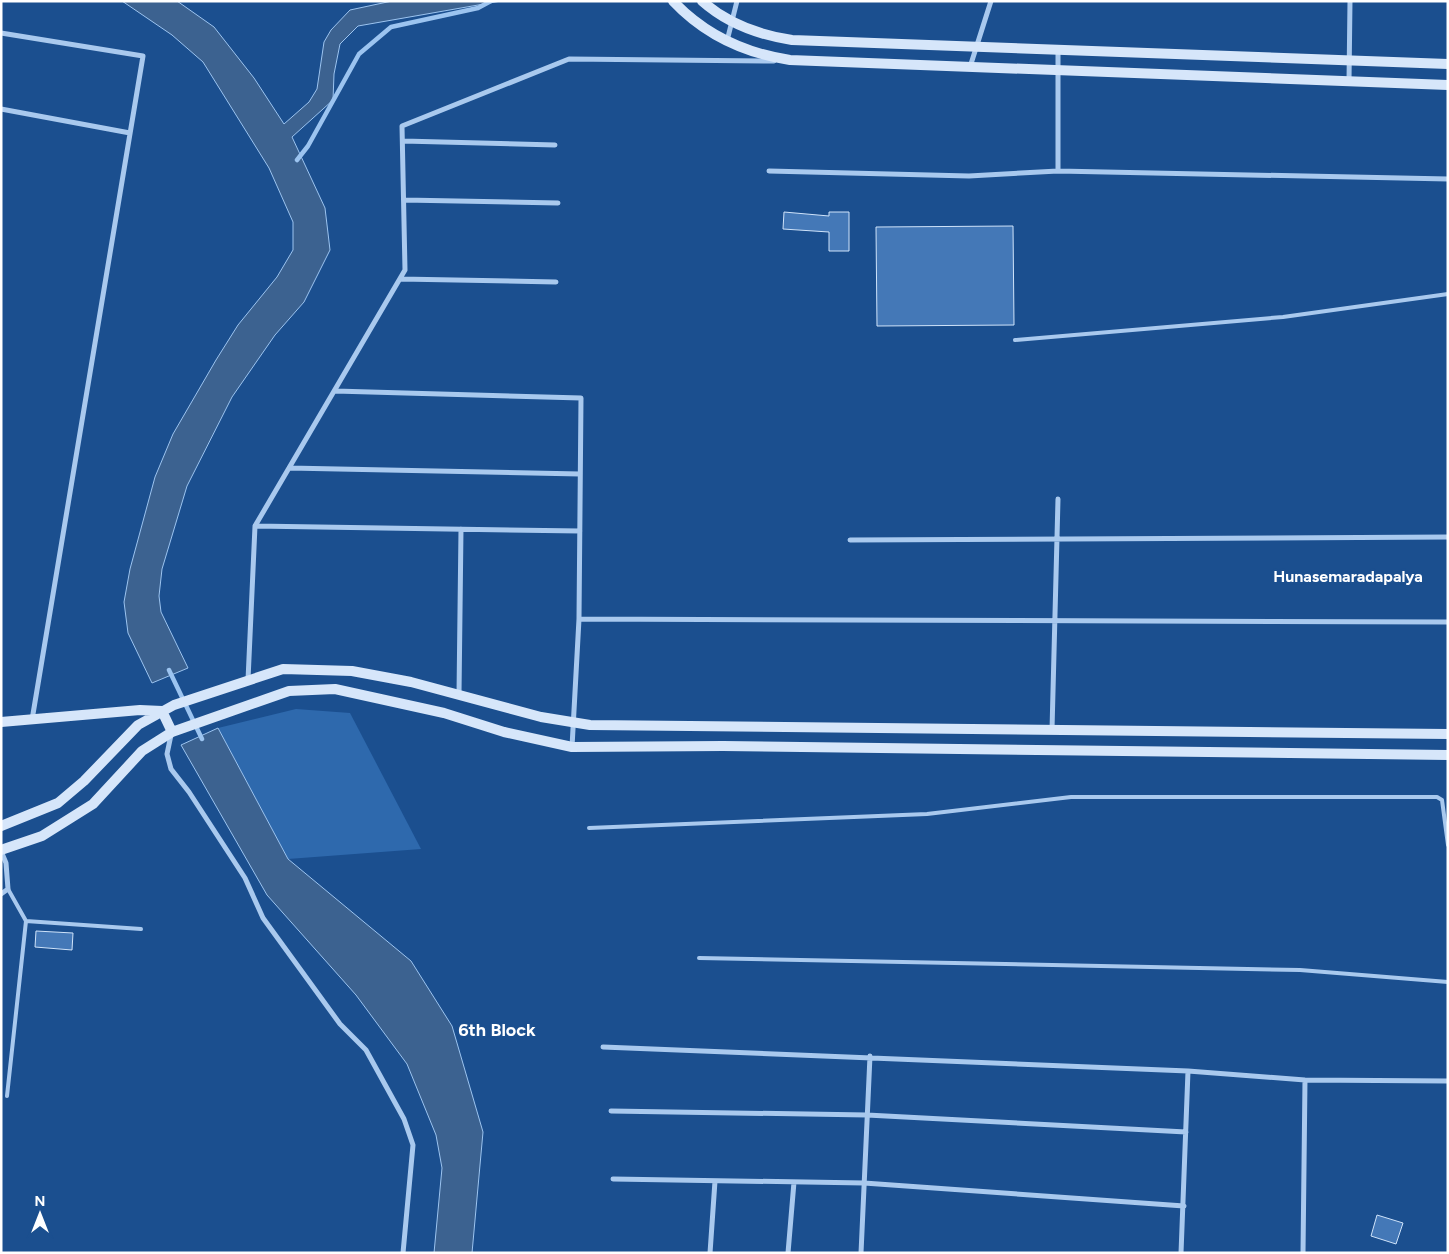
<svg xmlns="http://www.w3.org/2000/svg" width="1449" height="1254" font-family="Figtree,sans-serif">
	<rect width="100%" height="100%" fill="#1b4f8f"/>
	<!-- green -->
	<path fill="#2e69ad" d="M296,709L350,713L421,849L288,859L218,728Z"/>
	<!-- water -->
	<path fill="#3c6290" stroke="#9cc4f0" d="M122,1H177L214,27L254,78L284,124L309,102L317,89L324,42L331,30L350,10L392,1H501L358,26L340,44L334,74L333,100L292,137L325,208L330,250L304,302L275,335L232,397L187,486L162,569L159,596L161,612L188,668L152,683L128,633L124,602L130,569L155,477L173,434L216,360L238,325L277,277L293,250V222L269,168L203,62L172,35Z
		M218,728L288,859L411,961L452,1026L483,1132L472,1253H434L442,1168L436,1135L407,1064L356,995L267,895L181,745Z"/>
	<g fill="none" stroke-linecap="round" stroke-linejoin="round">
		<!-- stream -->
		<path stroke="#9cc4f0" stroke-width="4.5" d="M297,160L308,146L359,54L391,27L478,8L491,1
			M169,670L202,739"/>
	</g>
	<!-- building -->
	<path fill="#4478b7" stroke="#cfe3fa" d="M784,212L829,216V212H849V251H829V232L783,229Z
		M1013,226L1014,325L877,326L876,227Z
		M36,931L73,933L72,950L35,947Z
		M1377,1215L1403,1223L1396,1244L1371,1236Z"/>
	<g fill="none" stroke-linecap="round" stroke-linejoin="round">
		<!-- lane -->
		<path stroke="#a9c9ee" stroke-width="4" d="M1015,340L1283,317L1448,294
			M589,828L927,814L1071,797H1437L1442,800L1448,845
			M26,921L141,929
			M699,958L1300,970L1448,982
			M7,1096L26,921L8,889"/>
		<!-- street -->
		<path stroke="#a9c9ee" stroke-width="5" d="M1,33L143,56L32,720
			M727,41L737,1
			M970,67L991,1
			M1349,81L1350,1
			M1,109L130,133
			M403,141L555,145
			M769,171L969,176L1058,171L1448,179
			M1058,171V50
			M404,200L558,203
			M400,279L556,282
			M335,391L581,398L579,619L572,747
			M289,468L580,474
			M255,526L580,531
			M850,540L1448,537
			M579,619L1448,622
			M248,680L255,526L405,270L402,126L569,59L774,61
			M459,694L461,529
			M1052,730L1058,499
			M171,735L167,754L171,769L189,792L245,878L263,918L340,1024L366,1050L404,1119L413,1145L403,1253
			M1,851L6,863L8,889L1,894
			M603,1047L1188,1071L1305,1080L1448,1081
			M611,1111L867,1115L1186,1132
			M613,1179L864,1183L1184,1206
			M710,1253L715,1181
			M788,1253L794,1182
			M861,1253L870,1056
			M1181,1253L1188,1071
			M1303,1253L1305,1080"/>
		<!-- secondary -->
		<path stroke="#d6e6fa" stroke-width="10" d="M673,1C705,35 744,53 790,60L1448,85
			M702,1C728,24 759,35 792,40L1448,64
			M1,722L140,710L162,711L172,732
			M1,826L58,803L84,781L138,725L174,705L283,669L352,671L411,682L541,717L590,725L1448,734
			M1,850L42,836L93,804L142,751L172,732L289,691L335,689L444,713L504,732L572,747L723,746L1448,755"/>
	</g>
	<g text-anchor="middle" dominant-baseline="central" stroke-width="4.5" stroke-linejoin="round" paint-order="stroke">
		<!-- neighbourhood labels -->
		<g font-size="16" font-weight="bold" fill="#fff" stroke="#1b4f8f">
			<text x="1348" y="576">Hunasemaradapalya</text>
		</g>
		<!-- quarter labels -->
		<g font-size="18" font-weight="bold" fill="#fff" stroke="#1b4f8f">
			<text x="497" y="1030">6th Block</text>
		</g>
	</g>
	<!-- border -->
	<rect width="1449" height="1254" fill="none" stroke="#ffffff" stroke-width="5"/>
	<!-- north arrow -->
	<g transform="translate(40 1214)" stroke="#1b4f8f" stroke-width="4" paint-order="stroke">
	<path d="M0-4L9 19L0 12L-9 19Z" fill="#ffffff"/>
	<text y="-8" font-size="14" font-weight="bold" text-anchor="middle" fill="#ffffff">N</text>
	</g>
</svg>
